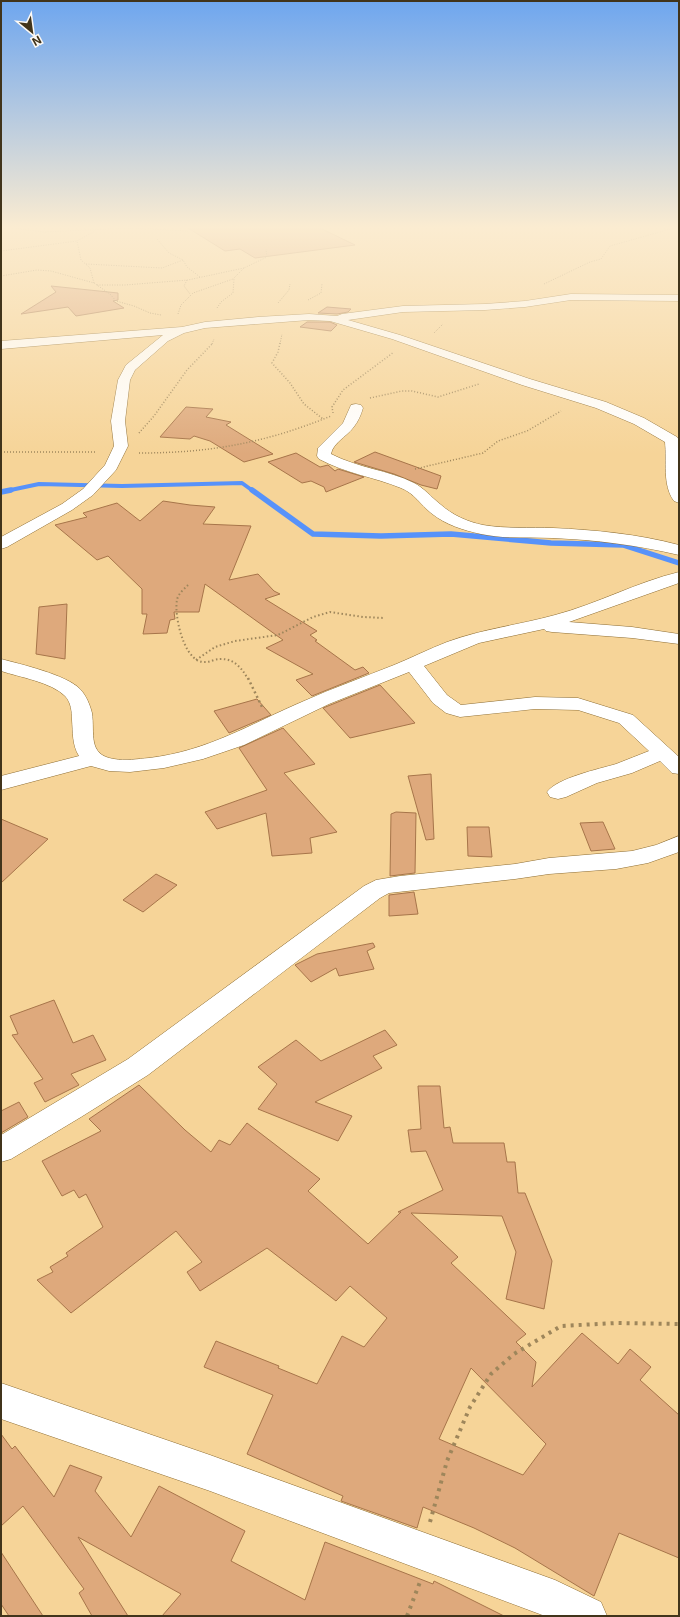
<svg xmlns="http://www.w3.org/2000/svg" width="680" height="1617" font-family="Inter,sans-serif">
	<rect width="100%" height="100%" fill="#f6d498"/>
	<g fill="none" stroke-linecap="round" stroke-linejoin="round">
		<!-- stream-far1 -->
		<path stroke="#5792fa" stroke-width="4" d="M6,491L39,484L122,486L242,483L253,491"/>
		<!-- stream -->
		<path stroke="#5792fa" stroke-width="5.5" d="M252,490L313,534L381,536L451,534L551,543L623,545L679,563
			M1,492L11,490"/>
	</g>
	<!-- building -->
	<path fill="#dea97c" stroke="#a7754a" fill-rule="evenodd" d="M188,228H320L355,245L255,258L240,249L225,251Z
		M51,286L118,293V300L113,301L124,308L76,316L68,307L21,314L56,292Z
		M327,307L351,309L348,312L337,314L318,313Z
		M307,322H330L337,325L331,331L300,327Z
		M186,407L213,409L206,417L231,422L226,425L273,454L244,462L210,441L194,436L190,439L160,437Z
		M375,452L441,476L437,489L421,485L394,474L354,462Z
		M296,453L320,467L328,465L335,471L338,469L364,477L326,492L324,487L311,481L302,483L268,462Z
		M163,501L190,505L215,507L203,524L251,526L229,580L258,574L274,591L280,594L265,599L317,631L310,635L317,640L315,641L355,670L363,667L369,673L312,696L296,680L313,674L266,648L283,640L205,584L199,612H174L175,619L170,620L167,633L143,634L147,614H142V589L108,556L97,560L55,525L87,517L83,513L117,503L140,521Z
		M67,604L65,659L36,654L39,607Z
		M380,685L415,723L350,738L323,708Z
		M257,699L271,715L229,733L214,711Z
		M283,728L315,764L284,773L337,832L310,838L312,853L272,856L266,813L217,829L205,812L267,790L239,748Z
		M431,774L434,839L426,840L408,776Z
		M396,812L416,813L415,873L390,876L391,814Z
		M1,819L48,839L1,883Z
		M603,822L615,849L591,851L580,823Z
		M467,827H489L492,857L468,856Z
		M156,874L177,885L143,912L123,900Z
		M414,892L418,914L389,916V895Z
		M373,943L375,947L367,951L374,969L339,976L336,968L311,982L295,965L317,954Z
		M54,1000L73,1043L93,1035L106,1060L71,1074L79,1085L45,1102L34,1083L43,1079L12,1035L18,1034L10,1016Z
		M385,1030L397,1045L373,1056L382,1068L315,1102L352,1116L338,1141L258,1109L277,1084L258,1067L296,1040L321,1061Z
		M139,1085L185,1130L211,1152L219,1140L230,1145L247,1123L320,1179L308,1191L368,1244L401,1212H398L443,1190L426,1151L411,1152L408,1130L421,1129L418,1086H440L444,1128L450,1127L453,1143H504L507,1162H515L518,1193H525L552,1261L544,1309L506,1299L516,1252L502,1216L411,1213L458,1257L451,1263L526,1334L516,1342L536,1362L532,1387L582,1333L618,1364L630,1349L651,1367L640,1380L679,1415V1558L619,1533L594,1596L515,1548L474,1528L423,1507L417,1528L341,1501L343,1496L247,1454L273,1395L204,1367L216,1341L279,1366L278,1368L317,1384L342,1336L364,1347L387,1318L350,1286L336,1301L267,1248L200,1291L187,1272L202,1262L176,1231L71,1313L37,1280L53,1272L50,1267L68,1256L66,1253L103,1227L86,1194L79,1198L74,1190L62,1196L42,1161L101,1131L89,1119ZM471,1368L546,1444L523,1475L439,1439Z
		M19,1102L28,1117L1,1133V1111Z
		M1,1434L12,1449L15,1446L54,1497L70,1465L102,1477L95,1491L131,1537L159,1486L245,1531L231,1561L305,1600L325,1542L433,1584L434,1581L504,1616H162L181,1594L78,1537L128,1616H92L79,1593L84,1589L23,1506L1,1526Z
		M1,1552L43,1616H9L1,1604Z"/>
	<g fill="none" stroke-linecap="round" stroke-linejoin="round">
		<defs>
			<path id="minor" d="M571,294L679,295V301L571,300L525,307L485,310L403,312L348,320L400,335L530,379L606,402L644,418L677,437L679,440V503L674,501C662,485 667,461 665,442L634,424L596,408L522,385L392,339L330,321L309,320L205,328L184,333L168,341L135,370L130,380L125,421L128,446L116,470L93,495L72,510L7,547L1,549V537L62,504L83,489L105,465L114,446L111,421L118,380L126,365L163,335L1,349V341L182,327L205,322L258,317L309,314L337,316L342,314L403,306L485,304L525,301Z
				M356,404L361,405L363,408C361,415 358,422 353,428C346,437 333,443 331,454C358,468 388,470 414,483C424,488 431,497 440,504C452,515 468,522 483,525C506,529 530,527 553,528C595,530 638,534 679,545V555C637,545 596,540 553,538C529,537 505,539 481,534C463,530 446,525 431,513C421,505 414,493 401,488C374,477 345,473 319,459L317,456L318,448L343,423L351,405Z
				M679,572V583L569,622L632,627L679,634V644L632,638L552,632L546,631L544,629L479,643L424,666L447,695L461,705L535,697L578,698L633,715L679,757V774L672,773L660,761L632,773L597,783L566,797L558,799L550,797L547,792C557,778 599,769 616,764C627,760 638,755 649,751L619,723L578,710L535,709L460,717L446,713L433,703L409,672L329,704L244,745L203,759L164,768L130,772L109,771L91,766L1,790V776L79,756C72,745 73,732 72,720C72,712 71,702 65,696C51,682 19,677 1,671V659C20,664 67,675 80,689C86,695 90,705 92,713C95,733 87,755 114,759C125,761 138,759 149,758C208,751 250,724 304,701C333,688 364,677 394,665C411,658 429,649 447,642C482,629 519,625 555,615C597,604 637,582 679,572Z
				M679,836V852L648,863L616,869L549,874L515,879L389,893L380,898L148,1075L81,1117L11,1159L1,1162V1135L128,1059L364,886L376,880L400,876L515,864L549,858L632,851L656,845Z
				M1,1383L210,1455L555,1580L601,1602L607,1616H545L210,1491L1,1419Z"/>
		</defs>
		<!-- minor casing -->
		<use href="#minor" stroke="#8e6e34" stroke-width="1"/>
		<!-- path-far4 -->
		<path stroke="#9e865b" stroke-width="1" stroke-dasharray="1 1.5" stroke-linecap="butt" d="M13,228L44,232L130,228L188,231
			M157,239L169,253L183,260L187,267L200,277
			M1,251L77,241
			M86,264L162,268L183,260
			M1,276L37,270L51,271L94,283L110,294L116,301L134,306L150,313L161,315
			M187,280L184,286L190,294
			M94,283L90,268L81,260L77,241L95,231
			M544,284L590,262L601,259L610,246L674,228
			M97,285H125L188,280L244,268
			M308,300L321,293L322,284
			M278,303L289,290L290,284
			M217,308L221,302L233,293L234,279
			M178,314L181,305L193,293L233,279L244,268L267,257L266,249
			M434,333L443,324
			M212,344L214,339
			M280,344L282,334"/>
		<!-- path-far3 -->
		<path stroke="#9e865b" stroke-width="1.5" stroke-dasharray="1 2" stroke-linecap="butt" d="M280,343L278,352L272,363L290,383L304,404L323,419
			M370,398L402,391H412L438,397L479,384
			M333,413L332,407L343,390L394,352
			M139,433L154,416L187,370L213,343
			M1,452H96
			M139,453C210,453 265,443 331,416
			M415,469L483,453L498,441L527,431L561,411"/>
		<!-- path-far2 -->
		<path stroke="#9e865b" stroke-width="2" stroke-dasharray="1.5 2.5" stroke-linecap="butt" d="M188,585C184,589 178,594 177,600C174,615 183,655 199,661C204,663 209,662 214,660C231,656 240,665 248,679
			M196,660L215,647L235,641L278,635L313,617L330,612L363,617L385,618"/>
		<!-- path-far1 -->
		<path stroke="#9e865b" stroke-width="2.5" stroke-dasharray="2 3" stroke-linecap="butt" d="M248,678L262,707"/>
		<!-- path -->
		<path stroke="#9e865b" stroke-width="4" stroke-dasharray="3 5" stroke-linecap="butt" d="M430,1522L447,1461L470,1407L491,1374L514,1354L561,1326L616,1323L679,1324
			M407,1616L420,1582"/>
		<!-- minor -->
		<use href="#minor" fill="#fff" fill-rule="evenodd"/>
	</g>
	<!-- sky -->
	<linearGradient id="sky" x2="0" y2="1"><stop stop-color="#6ea6ef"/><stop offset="0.5" stop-color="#fbecd1"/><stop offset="1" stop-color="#fbecd1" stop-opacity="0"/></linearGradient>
	<rect width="680" height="454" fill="url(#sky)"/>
	<!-- border -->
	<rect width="680" height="1617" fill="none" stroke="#41341b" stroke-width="4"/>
	<!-- north arrow -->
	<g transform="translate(32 32) rotate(151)" stroke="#fdf9f4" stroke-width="3" paint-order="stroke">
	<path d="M0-3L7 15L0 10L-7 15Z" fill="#41341b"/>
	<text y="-6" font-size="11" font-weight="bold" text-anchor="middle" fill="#41341b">N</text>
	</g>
</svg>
